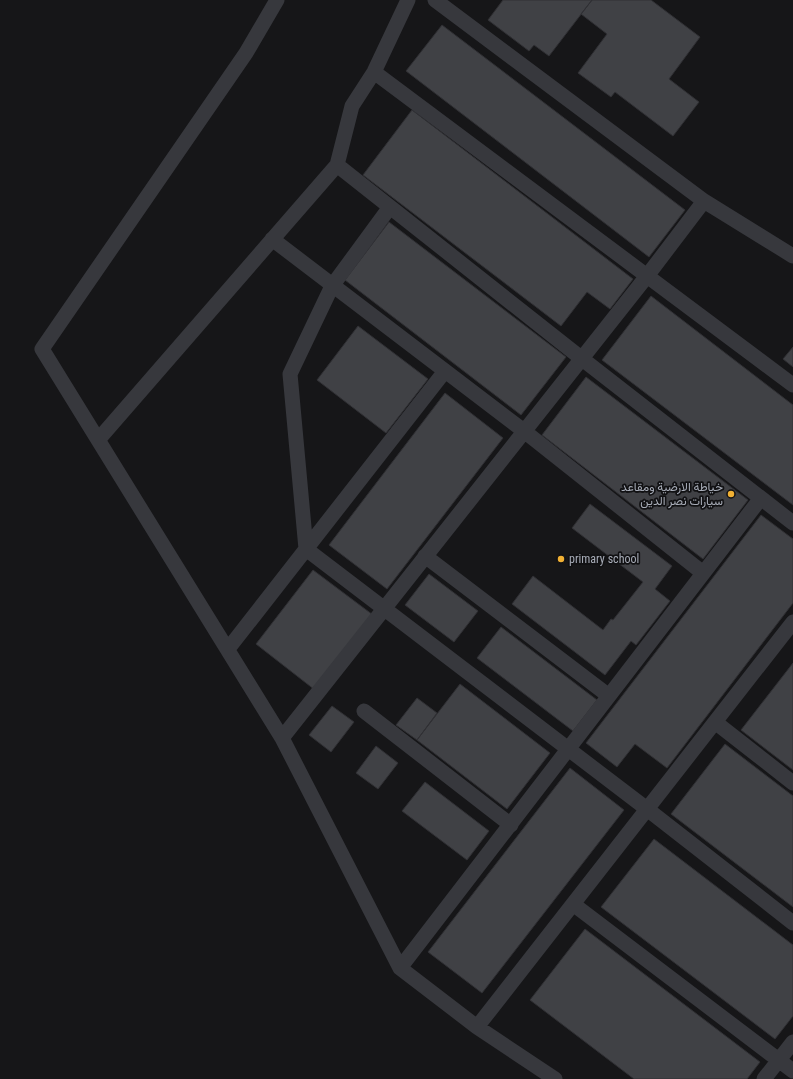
<svg xmlns="http://www.w3.org/2000/svg" width="793" height="1079" font-family="'Roboto Condensed',Vazirmatn,sans-serif">
	<rect width="100%" height="100%" fill="#161618"/>
	<!-- building -->
	<path fill="#404145" stroke="#303034" d="M503,0H592L549,56L534,45L529,51L488,20Z
		M592,0H651L700,37L669,79L699,102L673,136L615,92L611,97L578,73L607,34L581,14Z
		M442,25L685,210L649,257L406,71Z
		M412,110L633,279L610,309L587,292L561,326L363,175Z
		M389,222L566,357L521,415L345,280Z
		M651,296L793,405V505L602,360Z
		M358,326L428,379L386,433L317,380Z
		M793,347V367L783,359Z
		M586,377L748,500L703,559L542,435Z
		M445,393L503,438L387,589L329,545Z
		M590,504L672,566L655,589L670,601L636,645L631,641L605,675L512,604L533,576L603,630L611,619L613,620L643,582L572,528Z
		M761,515L793,539V603L667,768L635,744L617,767L586,743Z
		M313,570L373,615L315,690L256,644Z
		M429,574L478,611L454,642L405,605Z
		M501,627L597,700L573,731L477,658Z
		M793,663V770L741,730Z
		M460,684L550,753L507,809L417,740Z
		M417,698L437,713L417,740L396,725Z
		M332,706L354,722L331,752L309,735Z
		M725,744L793,796V907L671,814Z
		M376,746L398,763L378,789L356,773Z
		M570,768L624,810L482,993L428,952Z
		M425,782L489,831L467,860L402,811Z
		M654,839L793,945V1016L775,1039L601,907Z
		M585,929L760,1062L747,1079H634L530,1000Z"/>
	<g fill="none" stroke-linecap="round" stroke-linejoin="round">
		<!-- minor -->
		<path stroke="#37383d" stroke-width="15" d="M277,0L246,53L42,349L282,738L400,968L477,1027L555,1079
			M435,0L704,201L793,256
			M374,72L793,385
			M337,165L581,358L793,523
			M390,207L332,286L290,374L306,549L647,809L793,923
			M272,239L524,431L703,573
			M98,440L337,165L352,106L374,72L408,0
			M425,556L609,696
			M228,649L445,371
			M364,711L511,825
			M715,722L793,783
			M282,738L647,276L704,201
			M573,904L793,1071
			M400,968L761,498
			M477,1027L793,622
			M764,1079L793,1042"/>
	</g>
	<!-- markers -->
	<g fill="#f2b134" stroke="#111113" stroke-width="1.5">
		<circle cx="731" cy="494" r="4"/>
		<circle cx="561" cy="559" r="4"/>
	</g>
	<g text-anchor="middle" dominant-baseline="central" stroke-width="3.5" stroke-linejoin="round" paint-order="stroke">
		<!-- poi labels -->
		<g font-size="12" fill="#a8adb8" stroke="#111113" text-anchor="end">
			<text x="723" y="487">خياطة الارضية ومقاعد<tspan x="723" dy="14">سيارات نصر الدين</tspan></text>
			<text x="569" y="559" text-anchor="start">primary school</text>
		</g>
	</g>
</svg>
